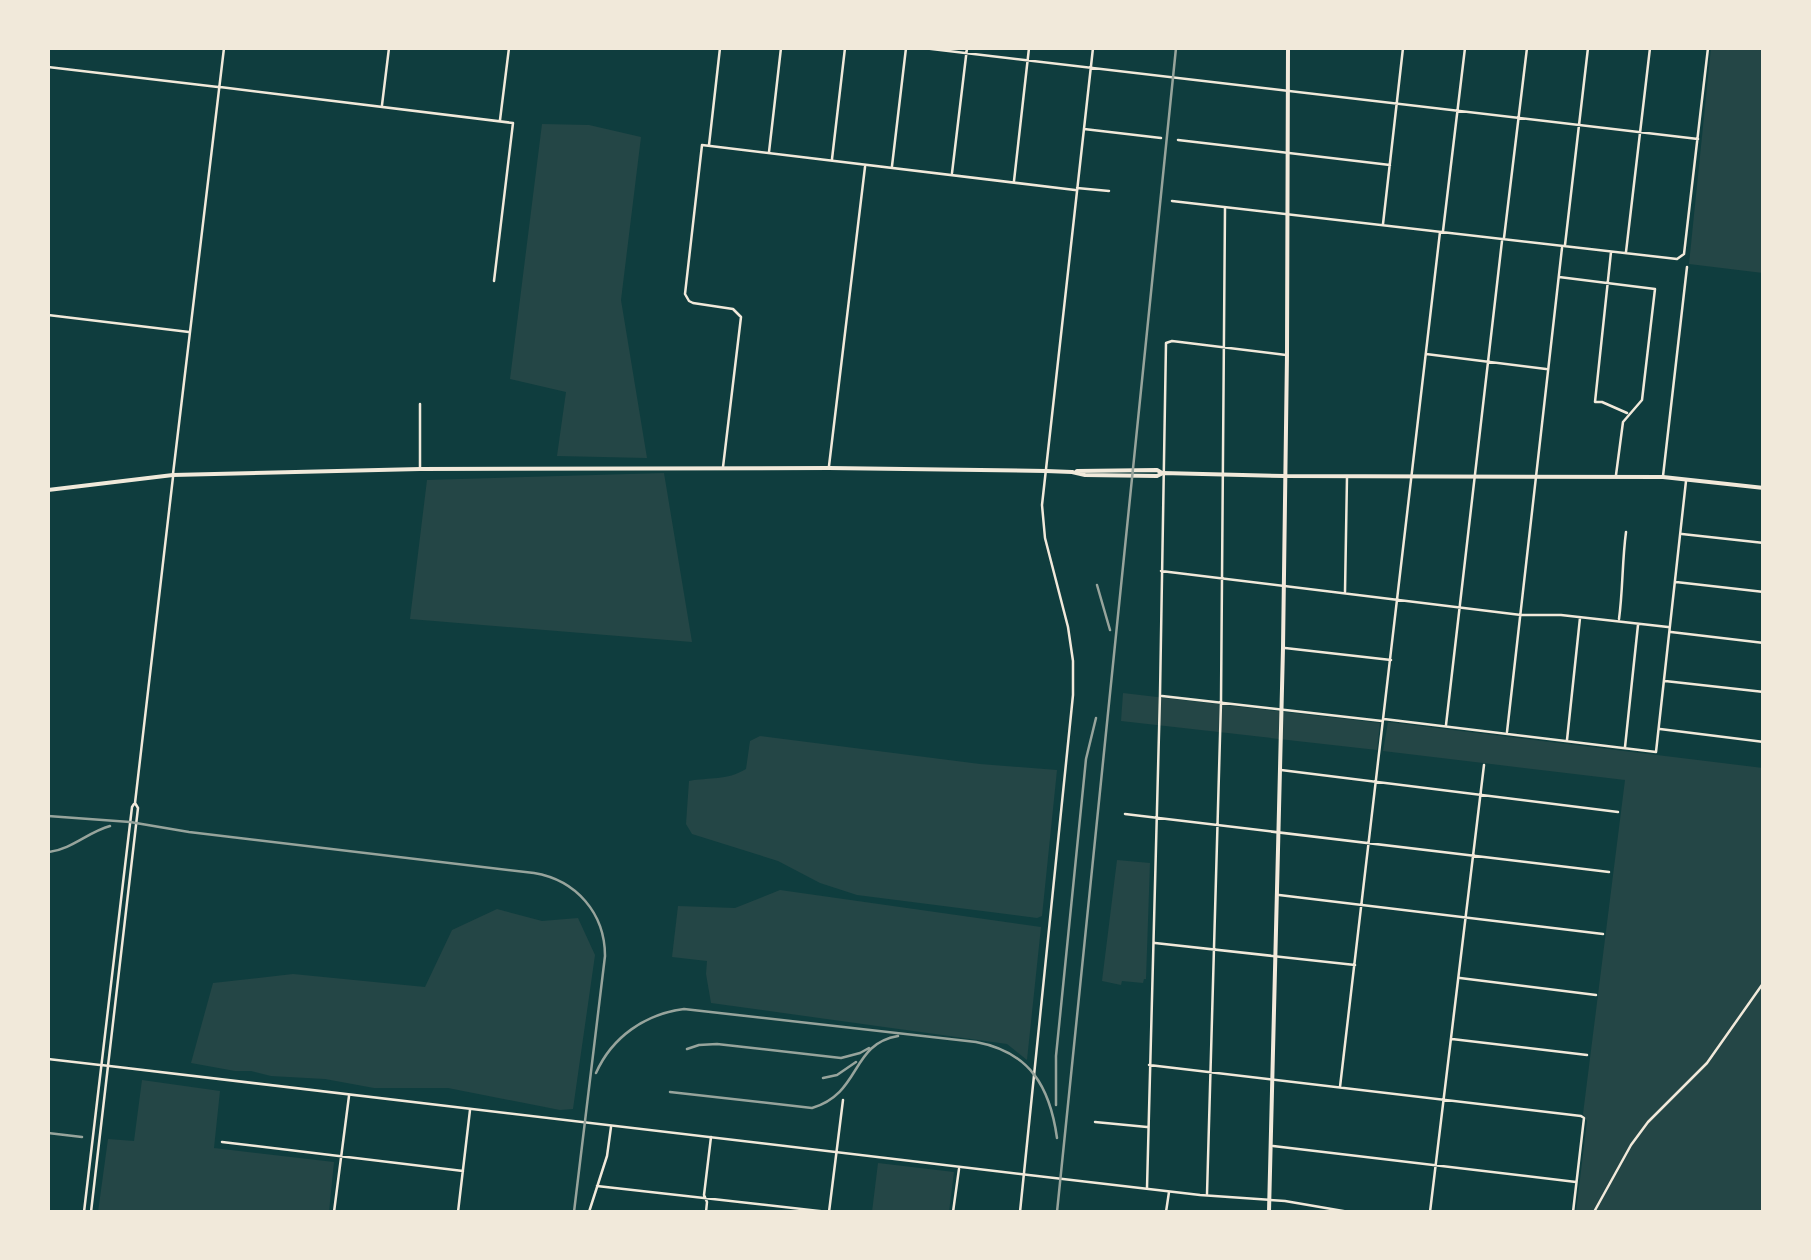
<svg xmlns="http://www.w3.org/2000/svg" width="1811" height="1260" font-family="'Fira Sans',sans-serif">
	<rect width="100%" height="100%" fill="#0f3d3e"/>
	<!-- green -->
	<path fill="#244646" d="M1711,48H1763V273L1689,264Z
		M542,124L589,125L641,137L621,300L647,458L557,456L566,392L510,379Z
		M664,473L692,642L410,619L427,480Z
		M1123,693L1380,723L1377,750L1121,721Z
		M1388,722L1763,768V1212H1576L1587,1121L1583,1114L1625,780L1383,751Z
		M760,736L980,764L1057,770L1042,916L1037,918L857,895L820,883L778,861L692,834L686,824L689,781C710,777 726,781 746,769L750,741Z
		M1117,860L1150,863L1146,979H1144L1143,983L1122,981L1121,985L1102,981Z
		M780,890L1041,927L1027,1060L1007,1044L711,1003L706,974L707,961L672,957L678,906L735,908Z
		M497,909L542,921L578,918L595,955L573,1109L560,1110L448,1088H374L325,1079L271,1076L251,1071H235L191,1063L213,983L293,974L425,987L452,930Z
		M142,1080L220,1091L214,1148L334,1162L329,1212H98L108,1139L134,1141Z
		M878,1163L954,1172L949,1212H872Z"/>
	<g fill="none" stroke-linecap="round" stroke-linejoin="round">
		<!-- minor -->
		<path stroke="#f1e9da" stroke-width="2.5" d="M923,48L1698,139
			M48,67L218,87
			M220,87L513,123L494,281
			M382,105L389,48
			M500,120L509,48
			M1084,129L1161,138
			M1178,140L1390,165
			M709,145L720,48
			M769,152L781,48
			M832,159L845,48
			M892,166L906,48
			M952,173L967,48
			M1014,181L1029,48
			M1077,188L1109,191
			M1172,201L1677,259L1684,254L1708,48
			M1383,224L1403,48
			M1443,231L1465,48
			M1504,238L1527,48
			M1565,245L1588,48
			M1611,252L1595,402H1602L1627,413
			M1626,252L1650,48
			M1559,277L1655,289L1642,400L1623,422L1616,475
			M48,315L189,332
			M1426,354L1546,369
			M420,404V467
			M829,466L865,167
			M723,467L741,317L733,309L693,303L689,301L685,294L702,145L1075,190
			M173,474L224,48
			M1663,476L1687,267
			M1682,534L1764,543
			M1161,571L1521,615H1561L1668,627
			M1676,582L1764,592
			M1345,592L1347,477
			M1619,619C1623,590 1622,562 1626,532
			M1671,632L1764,643
			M1285,648L1391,660
			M1665,681L1764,692
			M1162,696L1382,721
			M1384,719L1656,752L1686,481
			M1446,725L1502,241
			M1660,729L1764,742
			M1507,732L1562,248
			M1567,740L1580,618
			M1625,747L1638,625
			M1281,770L1618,812
			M1125,814L1609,872
			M1279,895L1603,934
			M1155,943L1355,965
			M1460,978L1596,995
			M1452,1039L1587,1055
			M48,1059L100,1065
			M1149,1065L1581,1116L1584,1118L1573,1212
			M1340,1087L1440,232
			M1095,1122L1147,1127
			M222,1142L463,1171
			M1273,1146L1576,1182
			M597,1186L828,1212
			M1147,1188L1160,695L1166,343L1172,341L1286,355
			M1207,1194L1221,702L1225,208
			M334,1212L349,1096
			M458,1212L470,1110
			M589,1212L607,1156L611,1127
			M706,1212L707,1202L704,1195L711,1137
			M829,1212L843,1100
			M953,1212L959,1169
			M1020,1212L1073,695V661L1068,627L1045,538L1042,505L1093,48
			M1166,1212L1169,1192
			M1430,1212L1484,765
			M1594,1212L1631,1145L1648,1122L1707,1063L1764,982"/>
		<!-- tertiary -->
		<path stroke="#f1e9da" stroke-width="2.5" d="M101,1065L1063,1179L1200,1195L1285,1201L1349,1212
			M84,1212L132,807L134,804
			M91,1212L138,808L135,803L173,477"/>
		<!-- secondary -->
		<path stroke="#f1e9da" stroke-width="4" d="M1077,471L1157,470L1162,473
			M48,490L173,475L420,469L829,468L1046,471L1072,472L1085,475L1157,476L1163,473L1284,476L1663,477L1764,488"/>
		<!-- primary -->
		<path stroke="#f1e9da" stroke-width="4" d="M1269,1212L1283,648L1287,355L1288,48"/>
		<!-- rail -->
		<path stroke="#97a49c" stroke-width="2.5" d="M1097,585L1110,630
			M48,816L130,822L189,832L534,873C576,880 605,913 605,956L574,1212
			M49,852C72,849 88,832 110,826
			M687,1049L699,1045L717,1044L841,1058L860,1053L869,1048
			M596,1073C612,1037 645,1014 684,1009L976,1042C1030,1052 1050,1087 1057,1138
			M823,1078L837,1075L856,1062
			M670,1092L812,1108C862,1093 850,1044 898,1036
			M1056,1105V1056L1086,759L1096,718
			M48,1133L82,1137
			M1057,1212L1176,48"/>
	</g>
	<!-- border -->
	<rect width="1811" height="1260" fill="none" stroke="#f1e9da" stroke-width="100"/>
</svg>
